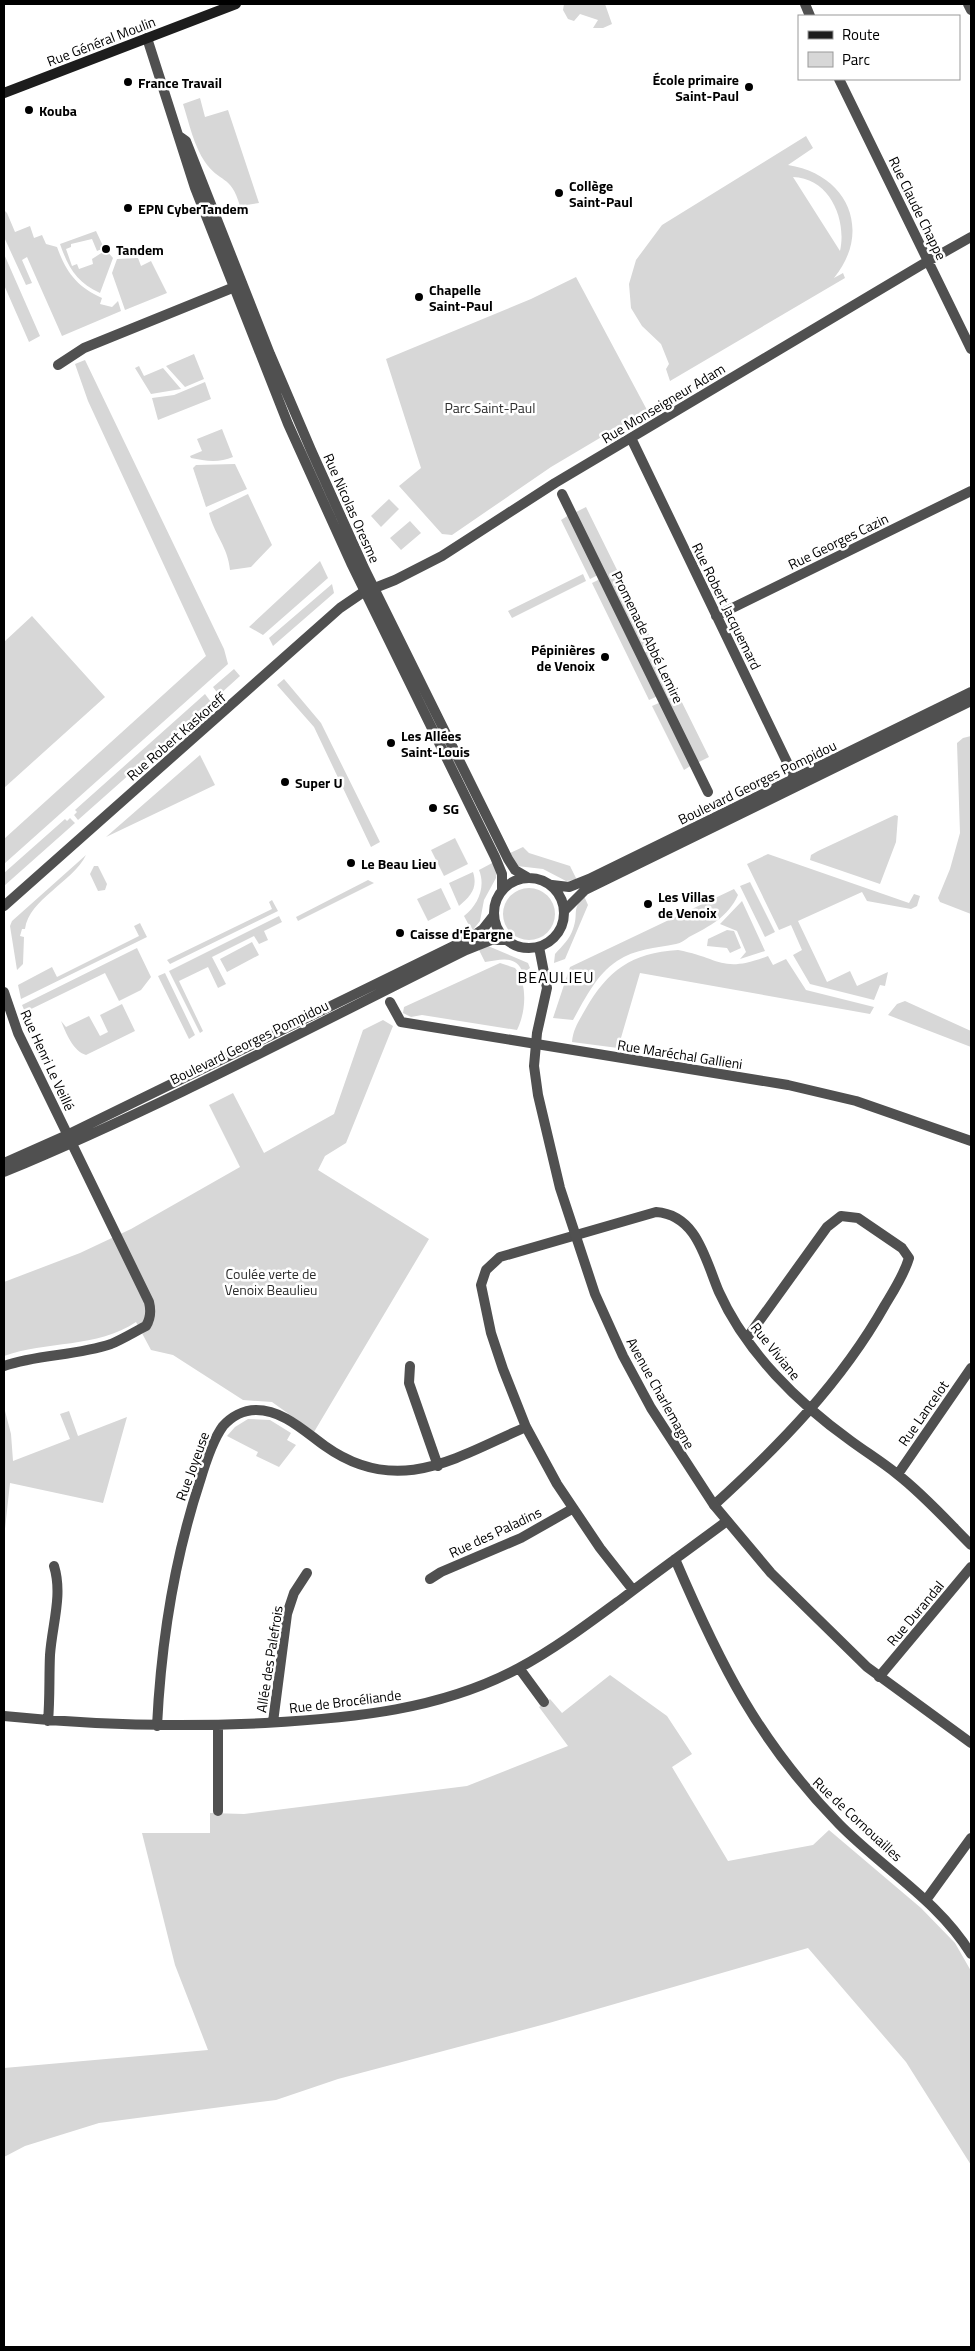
<svg xmlns="http://www.w3.org/2000/svg" width="975" height="2351" font-family="'Titillium Web',sans-serif">
	<rect width="100%" height="100%" fill="#fff"/>
	<!-- green -->
	<path fill="#d7d7d7" fill-rule="evenodd" d="M564,4H605L612,24L603,28H593L598,20L580,14L574,21L568,19L563,10Z
		M200,98L205,117L228,110L259,203L240,206C231,174 219,183 205,162C194,146 189,123 183,104Z
		M806,136L813,148L788,165C847,174 873,230 834,278L843,273L845,278L670,381L666,369L669,364L661,344L642,326L631,308L629,284L636,260L662,225ZM793,177C830,178 847,220 840,251Z
		M4,210L7,213L15,232L30,226L34,238L42,235L46,244L57,247C66,272 77,287 102,298L100,304L112,307L118,301L121,311L62,336L27,257L22,260L32,283L26,285L4,237Z
		M96,231L104,248L97,251L92,239L71,244V247L66,249L72,266L77,264L79,269L93,264L92,259L106,250L113,258L100,293C77,283 68,267 60,244Z
		M4,254L40,336L29,342L4,285Z
		M138,258L141,266L151,261L167,293L125,310L112,273L117,259Z
		M576,277L647,410L551,467L452,535L442,534L399,486L421,468L386,359L531,299Z
		M194,354L204,379L185,387L166,366Z
		M85,360L224,649L228,664L4,864V839L206,656L88,401L75,364Z
		M139,366L144,376L163,368L181,389L151,394L135,368Z
		M205,382L211,399L158,420L152,398L174,395Z
		M222,429L233,457C219,463 205,461 191,458L190,456L202,451L197,439Z
		M235,464L247,489L206,507L193,468L196,465Z
		M248,494L272,545L251,567L230,570C228,547 214,534 209,513Z
		M389,499L399,509L381,527L371,516Z
		M586,507L653,643L641,648L574,513Z
		M569,515L598,575L590,579L561,520Z
		M410,521L421,533L401,550L390,538Z
		M320,561L328,578L263,635L249,627Z
		M583,574L586,581L512,618L508,611Z
		M600,579L658,696L649,700L592,583Z
		M332,584L334,593L273,646L269,638Z
		M32,616L105,697L4,788V642Z
		M651,650L660,668L664,666L709,757L697,763L643,653Z
		M234,669L240,676L219,695L213,687Z
		M284,679L321,723L380,842L371,847L314,727L277,685Z
		M205,694L211,702L78,820L74,815L77,812L75,810Z
		M661,702L692,765L684,770L652,706Z
		M971,736V914L940,902L938,898L950,869L960,833L957,743L963,738Z
		M200,755L215,785L106,837Z
		M895,815L898,816L896,842L880,884L810,860L811,855L818,851Z
		M70,818L75,823L4,886V873L65,819L67,821Z
		M455,838L468,864L444,876L431,850Z
		M523,847L529,853L570,866L577,880L566,881L543,869L517,866L508,854Z
		M768,854L909,903L914,894L920,896L917,906L911,909L867,901L862,892L798,921L827,982L850,971L857,986L888,972L885,986L880,985L874,1000L810,984L793,955L802,950L791,925L779,930L747,864Z
		M86,855C73,882 29,899 25,929H22L20,936L24,937L23,964L17,970L10,926L12,921Z
		M494,862L497,871L496,878L484,900L480,921L472,931L464,916C478,905 486,887 479,870Z
		M94,866H98L107,884L105,890L98,891L90,874Z
		M473,872C478,888 471,896 459,906L449,883Z
		M368,880L374,883L298,921L296,917Z
		M750,882L775,932L765,937L740,886Z
		M441,888L451,909L428,921L417,899Z
		M503 914a26 26 0 1 1 52 0a26 26 0 1 1-52 0Z
		M734,889L738,895C728,917 710,926 689,937C685,940 681,943 676,944C655,948 635,949 617,961C596,975 585,999 573,1020L553,1018L570,967Z
		M584,896L588,905L565,959L554,963L555,954C562,946 570,939 573,929C579,913 571,910 584,896Z
		M272,900L278,911L170,964L167,960L272,909L269,902Z
		M742,901L765,951L740,959L746,952L737,931L720,924Z
		M279,916L282,922L264,931L268,940L259,944L254,936L212,957L226,984L218,988L208,967L179,981L203,1031L200,1033L169,971Z
		M140,923L147,937L21,999L18,985L52,967L57,977L139,936L134,926Z
		M727,930L734,931L741,948L730,953L727,948L707,946L708,939Z
		M252,942L259,955L227,972L220,959Z
		M488,946L528,963L530,968L523,973C516,954 500,960 485,962L479,950Z
		M137,948L151,977L141,990L119,1001L105,973L25,1012L22,1005Z
		M678,950C721,958 721,974 768,956L773,965L786,959L806,990L874,1007L870,1014L640,973L618,1048L572,1042C573,1029 579,1021 585,1010C608,970 631,953 678,950Z
		M500,963L515,968C528,983 526,1012 517,1030L422,1015L411,1017L403,1013L404,1007Z
		M165,973L195,1035L189,1039L158,976Z
		M905,1001L971,1031V1047L888,1015L897,1004Z
		M122,1004L135,1031L86,1055C73,1051 66,1033 61,1021L66,1027L89,1016L100,1036L108,1032L100,1015Z
		M383,1020L393,1026L346,1143L325,1156L318,1170L429,1239L314,1432L272,1402L243,1400L173,1355L151,1350L136,1322C98,1348 45,1341 4,1356V1282L80,1253L131,1229L240,1167L209,1105L233,1093L264,1153L334,1114L363,1030Z
		M4,1407L11,1434L13,1461L70,1439L60,1414L69,1411L78,1436L127,1417L103,1503L10,1483L4,1538Z
		M248,1419L270,1420L291,1433L287,1440L296,1445L279,1467L256,1456L258,1452L227,1436L235,1427Z
		M610,1675L667,1716L692,1754L672,1767L728,1861L813,1845L829,1830L921,1908L955,1943L971,1971V2165L906,2062L808,1948L549,2023L338,2079L276,2100L99,2123L25,2146L4,2157V2068L208,2050L175,1965L142,1833H210V1813L244,1814L467,1786L568,1746L539,1707L550,1699L562,1713Z"/>
	<g fill="none" stroke-linecap="round" stroke-linejoin="round">
		<!-- pedestrian -->
		<path stroke="#505050" stroke-width="10" d="M562,494L708,792"/>
		<!-- minor -->
		<path stroke="#505050" stroke-width="10" d="M805,4L810,16
			M968,4L971,10
			M839,79L971,349
			M58,365L84,348L242,284
			M631,438L798,785
			M716,616L971,491
			M4,906L340,608L362,593L395,580L442,556L555,483L923,264L971,237
			M4,992L18,1033L149,1302C151,1310 151,1318 146,1326C134,1332 123,1339 111,1344C76,1356 38,1354 4,1366
			M390,1002L401,1022L788,1085L856,1101L971,1141
			M410,1366L409,1383L438,1466
			M898,1474L971,1368
			M714,1505C779,1446 841,1383 885,1305C894,1290 904,1275 909,1258L902,1248L858,1218L841,1216L827,1227L747,1338
			M675,1559C720,1664 758,1741 839,1824C882,1868 938,1900 971,1954
			M430,1579L441,1572L521,1538L572,1509
			M633,1590L600,1548L557,1484L526,1427L503,1369L491,1333L481,1285L486,1270L500,1257L656,1212C697,1215 705,1259 719,1292C746,1352 798,1403 851,1441C866,1452 882,1462 897,1474C924,1495 947,1521 971,1545
			M519,1668L544,1702
			M879,1677L971,1567
			M4,1716C91,1725 178,1727 265,1723C353,1718 441,1710 519,1668C556,1648 589,1623 623,1598C657,1572 692,1547 727,1521
			M48,1721C50,1699 49,1677 50,1655C52,1625 63,1595 54,1566
			M273,1722L287,1614L294,1593L307,1573
			M218,1725V1811
			M157,1726C161,1644 174,1560 200,1481C205,1464 212,1441 223,1426C231,1417 243,1410 256,1410C283,1410 304,1431 325,1446C398,1498 457,1457 526,1427
			M926,1900L971,1838"/>
		<!-- tertiary -->
		<path stroke="#505050" stroke-width="10" d="M147,38L195,188L288,424L351,563L495,857L502,874V890
			M179,136L186,141L270,354L311,450L365,570L508,859L515,870L527,877
			M494 913a35 35 0 1 1 70 0a35 35 0 1 1-70 0Z
			M552,885L569,887L589,879L971,692
			M565,910L585,890L971,701
			M539,947L547,988L537,1033L534,1066L538,1095L560,1188L595,1294L623,1356L651,1408L714,1505L771,1573L867,1667L971,1743
			M4,1163L67,1135L470,938L483,929L494,915
			M4,1172C161,1107 313,1026 466,950L491,940H506"/>
		<!-- secondary -->
		<path stroke="#1d1d1d" stroke-width="10" d="M4,93L236,4"/>
	</g>
	<!-- markers -->
	<g fill="#000" stroke="#fff" stroke-width="2">
		<circle cx="128" cy="82" r="5"/>
		<circle cx="749" cy="87" r="5"/>
		<circle cx="29" cy="110" r="5"/>
		<circle cx="559" cy="193" r="5"/>
		<circle cx="128" cy="208" r="5"/>
		<circle cx="106" cy="249" r="5"/>
		<circle cx="419" cy="297" r="5"/>
		<circle cx="605" cy="657" r="5"/>
		<circle cx="391" cy="743" r="5"/>
		<circle cx="285" cy="782" r="5"/>
		<circle cx="433" cy="808" r="5"/>
		<circle cx="351" cy="863" r="5"/>
		<circle cx="648" cy="904" r="5"/>
		<circle cx="400" cy="933" r="5"/>
	</g>
	<g text-anchor="middle" dominant-baseline="central" stroke-width="5" stroke-linejoin="round" paint-order="stroke">
		<!-- street labels -->
		<g font-size="14" fill="#000" stroke="#fff">
			<text transform="translate(101 41) rotate(-21)">Rue Général Moulin</text>
			<text transform="translate(918 208) rotate(64)">Rue Claude Chappe</text>
			<text transform="translate(663 403) rotate(-31)">Rue Monseigneur Adam</text>
			<text transform="translate(352 508) rotate(66)">Rue Nicolas Oresme</text>
			<text transform="translate(838 541) rotate(-26)">Rue Georges Cazin</text>
			<text transform="translate(727 606) rotate(64)">Rue Robert Jacquemard</text>
			<text transform="translate(648 637) rotate(64)">Promenade Abbé Lemire</text>
			<text transform="translate(176 736) rotate(-41)">Rue Robert Kaskoreff</text>
			<text transform="translate(757 782) rotate(-26)">Boulevard Georges Pompidou</text>
			<text transform="translate(249 1042) rotate(-26)">Boulevard Georges Pompidou</text>
			<text transform="translate(680 1054) rotate(9)">Rue Maréchal Gallieni</text>
			<text transform="translate(48 1060) rotate(65)">Rue Henri Le Veillé</text>
			<text transform="translate(776 1351) rotate(51)">Rue Viviane</text>
			<text transform="translate(661 1393) rotate(61)">Avenue Charlemagne</text>
			<text transform="translate(923 1413) rotate(-55)">Rue Lancelot</text>
			<text transform="translate(192 1466) rotate(-70)">Rue Joyeuse</text>
			<text transform="translate(495 1532) rotate(-25)">Rue des Paladins</text>
			<text transform="translate(915 1613) rotate(-50)">Rue Durandal</text>
			<text transform="translate(269 1659) rotate(-81)">Allée des Palefrois</text>
			<text transform="translate(345 1701) rotate(-7)">Rue de Brocéliande</text>
			<text transform="translate(858 1819) rotate(43)">Rue de Cornouailles</text>
		</g>
		<!-- poi labels -->
		<g font-size="14" font-weight="bold" fill="#000" stroke="#fff" text-anchor="start">
			<text x="739" y="79" text-anchor="end">École primaire<tspan x="739" dy="16">Saint-Paul</tspan></text>
			<text x="138" y="82">France Travail</text>
			<text x="39" y="110">Kouba</text>
			<text x="569" y="185">Collège<tspan x="569" dy="16">Saint-Paul</tspan></text>
			<text x="138" y="208">EPN CyberTandem</text>
			<text x="116" y="249">Tandem</text>
			<text x="429" y="289">Chapelle<tspan x="429" dy="16">Saint-Paul</tspan></text>
			<text x="595" y="649" text-anchor="end">Pépinières<tspan x="595" dy="16">de Venoix</tspan></text>
			<text x="401" y="735">Les Allées<tspan x="401" dy="16">Saint-Louis</tspan></text>
			<text x="295" y="782">Super U</text>
			<text x="443" y="808">SG</text>
			<text x="361" y="863">Le Beau Lieu</text>
			<text x="658" y="896">Les Villas<tspan x="658" dy="16">de Venoix</tspan></text>
			<text x="410" y="933">Caisse d'Épargne</text>
		</g>
		<!-- park labels -->
		<g font-size="14" fill="#2e2e2e" stroke="#fff">
			<text x="490" y="407">Parc Saint-Paul</text>
			<text x="271" y="1273">Coulée verte de<tspan x="271" dy="16">Venoix Beaulieu</tspan></text>
		</g>
		<!-- quarter labels -->
		<g font-size="16" letter-spacing="1" fill="#000" stroke="#fff">
			<text x="556" y="977">BEAULIEU</text>
		</g>
	</g>
	<!-- border -->
	<rect width="975" height="2351" fill="none" stroke="#000000" stroke-width="10"/>
	<!-- legend -->
	<rect x="798" y="15" width="162" height="65" fill="#ffffff" stroke="#999999"/>
	<rect x="808" y="31" width="25" height="8" fill="#1d1d1d" stroke="#999999"/>
	<text x="842" y="40" font-size="15" fill="#000000">Route</text>
	<rect x="808" y="52" width="25" height="15" fill="#d7d7d7" stroke="#999999"/>
	<text x="842" y="65" font-size="15" fill="#000000">Parc</text>
</svg>
